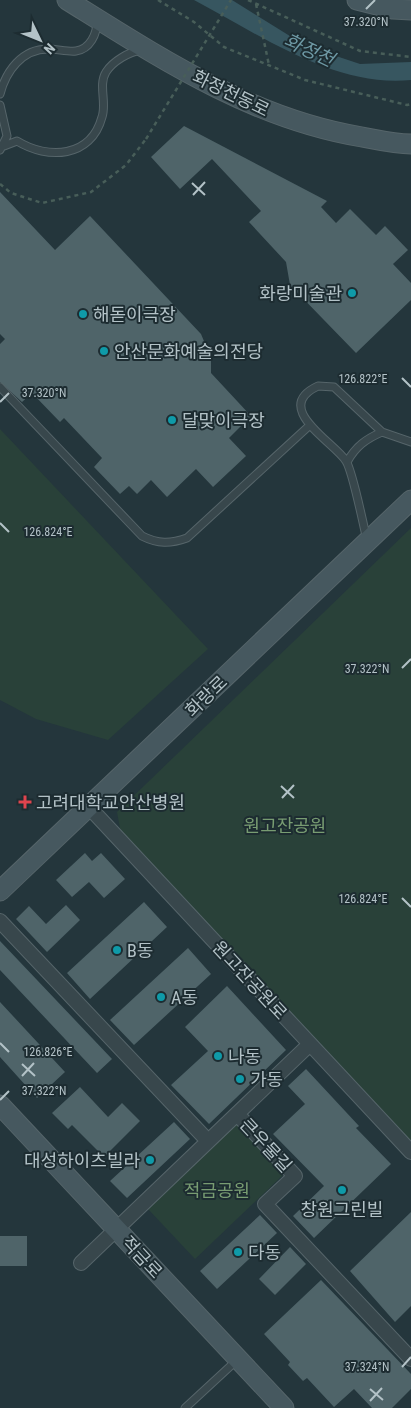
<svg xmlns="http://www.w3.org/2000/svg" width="411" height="1408" font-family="'Roboto Condensed','Noto Sans KR',sans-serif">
	<rect width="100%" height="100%" fill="#24363c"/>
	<!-- green -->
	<path fill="#294139" d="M0,429L208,649L108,740L36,719L0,700Z
		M411,528V1145L121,834L117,812Z
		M236,1124L284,1174L195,1259L148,1209Z"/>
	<!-- water -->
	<path fill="#375660" d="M194,0H232L306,46L360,64L411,62V80C335,88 260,35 194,0Z"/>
	<!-- building -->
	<path fill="#4f6469" d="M184,126L327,201L321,207L336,223L350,209L376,235L385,226L408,250L393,264L411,283V300L356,353L290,285L286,262L249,222L261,211L212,159L180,189L151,157Z
		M0,192L55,250L90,216L201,334L211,358V373L251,416L229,438L246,456L213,487L196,469L167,497L151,480L137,494L129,486L120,494L94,467L102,458L64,418L60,422L32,393L22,402L0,382V344L5,339L0,334Z
		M85,853L92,861L101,853L125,879L104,898L89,882L72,897L56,880Z
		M144,902L167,927L90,999L67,973Z
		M66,905L80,920L47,952L16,919L29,906L46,924Z
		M0,941L112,1059L97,1073L0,970Z
		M188,948L211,974L134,1045L110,1020Z
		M227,986L286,1050L209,1124L171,1085L208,1051L185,1027Z
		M0,1002L65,1072L37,1098L0,1057Z
		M306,1069L359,1126L356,1128L391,1164L314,1238L293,1216L324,1186L273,1134L305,1104L288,1086Z
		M80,1087L108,1117L122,1103L140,1121L104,1157L72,1125L68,1129L52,1113Z
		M174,1122L190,1139L127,1198L110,1181Z
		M411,1212V1306L395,1322L350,1271Z
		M260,1215L277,1233L217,1289L200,1271Z
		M0,1236H27V1266H0Z
		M290,1247L306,1264L275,1295L259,1279Z
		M321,1280L411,1374V1389L392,1408H372L354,1389L334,1407L307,1378L303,1381L288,1365L290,1362L264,1334Z"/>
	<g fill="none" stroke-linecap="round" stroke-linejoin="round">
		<defs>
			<path id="lane" d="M0,94C6,71 22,49 48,49C57,49 68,52 76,51C90,49 97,34 97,21
				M0,105L7,136L0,150
				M4,146L17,141C48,160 91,158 102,117C107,103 98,85 106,72C113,61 129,52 141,50
				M0,387L142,536C158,544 170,544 187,538L310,425
				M347,462C356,446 366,439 382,432
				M367,540C363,524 353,472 346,461C334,442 271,408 318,386L334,387L382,432L411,442
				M185,1408L237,1360"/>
			<path id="street" d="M89,807L411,1152
				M0,921L208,1141
				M237,1114L295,1176L265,1204L411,1359
				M81,1263L310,1044"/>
			<path id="secondary" d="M67,0C160,58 252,119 362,137C378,140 394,144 411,144
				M357,0L393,9L411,10
				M0,891L411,500
				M0,1105L284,1408"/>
		</defs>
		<!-- lane casing -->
		<use href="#lane" stroke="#56656a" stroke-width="9"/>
		<!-- street casing -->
		<use href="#street" stroke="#56656a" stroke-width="16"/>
		<!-- secondary casing -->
		<use href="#secondary" stroke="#56656a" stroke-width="21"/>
		<!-- path -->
		<path stroke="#485e59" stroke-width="2.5" stroke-dasharray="4 4" stroke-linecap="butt" d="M158,0L194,22L224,47L305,80L407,105L411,104
			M248,0L360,51L411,57
			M256,4L269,65
			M0,184L11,193L42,203L91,192L126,165L146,139"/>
		<!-- lane -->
		<use href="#lane" stroke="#38474c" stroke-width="7"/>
		<!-- street -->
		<use href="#street" stroke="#38474c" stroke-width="14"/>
		<!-- secondary -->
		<use href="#secondary" stroke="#46585f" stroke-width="19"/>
		<!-- path-bridge -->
		<path stroke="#485e59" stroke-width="2.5" stroke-dasharray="4 4" stroke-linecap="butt" d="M146,139L231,0"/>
	</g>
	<!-- ticks -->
	<path fill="none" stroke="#b3c2c7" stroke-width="2" d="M366,9L375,0M192,183L205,195M193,195L205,182M402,378L411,387M0,402L9,393M0,523L9,532M402,668L411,659M281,786L294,798M282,798L294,785M402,898L411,907M0,1043L9,1052M22,1064L35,1076M22,1076L34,1063M0,1100L9,1091M402,1367L411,1357M370,1389L383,1400M370,1401L382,1388"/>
	<!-- markers -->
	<g fill="#0f9aa8" stroke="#1d2c31" stroke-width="2">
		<circle cx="352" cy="293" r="5"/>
		<circle cx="83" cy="314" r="5"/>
		<circle cx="104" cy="351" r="5"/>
		<circle cx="172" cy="420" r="5"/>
		<circle cx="117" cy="950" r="5"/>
		<circle cx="161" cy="997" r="5"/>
		<circle cx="218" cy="1056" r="5"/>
		<circle cx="240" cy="1079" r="5"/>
		<circle cx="150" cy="1160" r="5"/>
		<circle cx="342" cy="1190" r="5"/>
		<circle cx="238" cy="1252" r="5"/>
	</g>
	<path fill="#e0444e" stroke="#1d2c31" stroke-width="2" d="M22.5 794.5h5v5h5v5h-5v5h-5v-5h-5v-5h5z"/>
	<g text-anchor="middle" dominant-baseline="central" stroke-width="4" stroke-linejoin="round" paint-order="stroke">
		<!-- street labels -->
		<g font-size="18" fill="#b3c2c7" stroke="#1d2c31">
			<text transform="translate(231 93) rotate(26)">화정천동로</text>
			<text transform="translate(206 696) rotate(-44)">화랑로</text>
			<text transform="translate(250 980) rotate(47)">원고잔공원로</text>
			<text transform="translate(266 1145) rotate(47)">큰우물길</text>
			<text transform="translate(142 1257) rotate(47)">적금로</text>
		</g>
		<!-- poi labels -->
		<g font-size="18" fill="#b3c2c7" stroke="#1d2c31" text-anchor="start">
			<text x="342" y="293" text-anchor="end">화랑미술관</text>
			<text x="93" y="314">해돋이극장</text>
			<text x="114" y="351">안산문화예술의전당</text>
			<text x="182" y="420">달맞이극장</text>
			<text x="36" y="802">고려대학교안산병원</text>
			<text x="127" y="950">B동</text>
			<text x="171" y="997">A동</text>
			<text x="228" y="1056">나동</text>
			<text x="250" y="1079">가동</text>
			<text x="140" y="1160" text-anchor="end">대성하이츠빌라</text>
			<text x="342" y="1209" text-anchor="middle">창원그린빌</text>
			<text x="248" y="1252">다동</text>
		</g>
		<!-- park labels -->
		<g font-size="18" fill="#789c72" stroke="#1d2c31">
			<text x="285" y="825">원고잔공원</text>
			<text x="217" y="1190">적금공원</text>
		</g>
		<!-- water labels -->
		<g font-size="19" font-style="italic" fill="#6e99a5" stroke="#1d2c31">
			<text transform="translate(309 50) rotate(25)">화정천</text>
		</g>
	</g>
	<g font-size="12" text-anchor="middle" fill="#b3c2c7" stroke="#1d2c31" stroke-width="4" stroke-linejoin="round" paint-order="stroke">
		<text x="366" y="26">37.320°N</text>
		<text x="363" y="383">126.822°E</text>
		<text x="44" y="397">37.320°N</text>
		<text x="48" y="536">126.824°E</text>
		<text x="367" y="673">37.322°N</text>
		<text x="363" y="903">126.824°E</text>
		<text x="48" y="1056">126.826°E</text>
		<text x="44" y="1095">37.322°N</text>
		<text x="367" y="1371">37.324°N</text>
	</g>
	<!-- north arrow -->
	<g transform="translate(40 40) rotate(133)" stroke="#1d2c31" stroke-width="4" paint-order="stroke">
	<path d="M0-4L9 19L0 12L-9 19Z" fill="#b3c2c7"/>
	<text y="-8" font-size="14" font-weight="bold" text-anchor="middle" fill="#b3c2c7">N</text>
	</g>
</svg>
